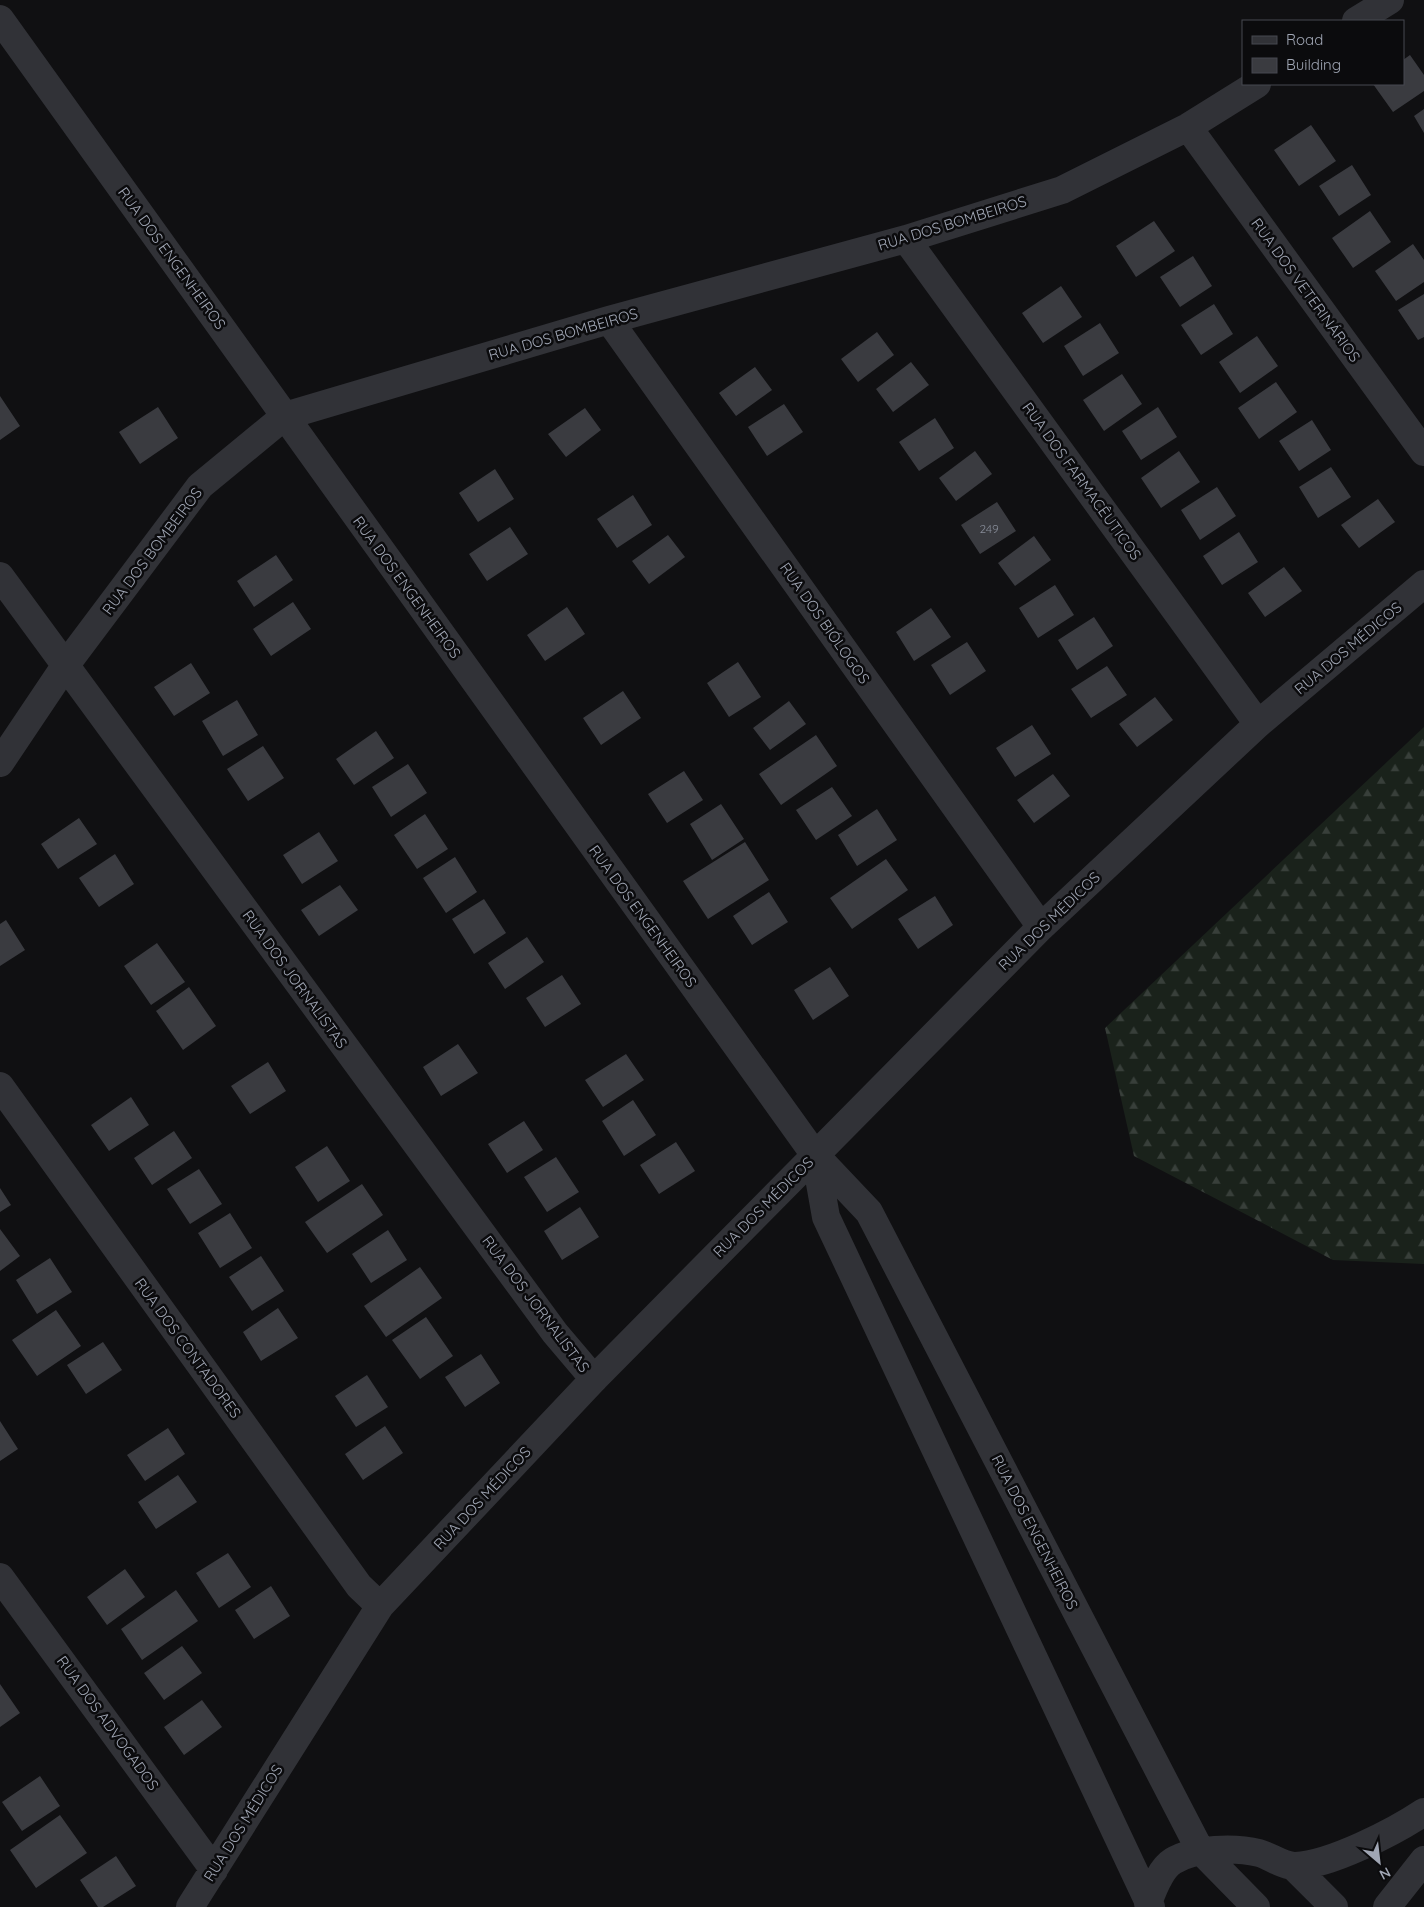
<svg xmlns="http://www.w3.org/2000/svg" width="1424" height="1907" font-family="Quicksand,sans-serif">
	<defs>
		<pattern id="forest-firs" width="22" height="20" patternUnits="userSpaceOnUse" patternTransform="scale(1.25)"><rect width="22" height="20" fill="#1a221b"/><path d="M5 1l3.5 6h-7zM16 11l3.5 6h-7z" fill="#383f3a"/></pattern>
	</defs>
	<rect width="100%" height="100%" fill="#101012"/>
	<!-- forest -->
	<path fill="url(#forest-firs)" d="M1424,727V1264L1333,1260L1134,1156L1105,1028Z"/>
	<!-- building -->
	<path fill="#3a3b40" d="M1410,55L1424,75V91L1393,112L1373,84H1403V60Z
		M1424,109V133L1414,116Z
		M1311,125L1336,161L1299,186L1274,150Z
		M1352,165L1371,195L1339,216L1319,186Z
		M1370,211L1391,242L1353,268L1332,238Z
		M1154,221L1175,251L1136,277L1116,246Z
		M1413,244L1424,260V282L1396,301L1375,271Z
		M1193,256L1212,286L1180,307L1160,277Z
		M1061,286L1082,317L1043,343L1022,313Z
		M1424,294V337L1418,340L1398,310Z
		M1214,304L1233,334L1201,355L1181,325Z
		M1100,323L1119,353L1083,376L1064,346Z
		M877,332L894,355L858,382L841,359Z
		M1257,336L1278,366L1240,393L1219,362Z
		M911,362L929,385L893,412L876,389Z
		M755,367L772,390L736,416L719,393Z
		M1122,374L1142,404L1104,431L1083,400Z
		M1276,382L1297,412L1259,439L1238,408Z
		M0,396L20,426L0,440Z
		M784,404L803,432L767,456L748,427Z
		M158,407L178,438L140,464L119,432Z
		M1158,407L1177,437L1141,460L1122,431Z
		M585,408L601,430L566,457L548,434Z
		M935,418L954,448L919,471L899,442Z
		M1312,420L1331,450L1299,471L1279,441Z
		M975,451L992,474L956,501L939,478Z
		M1179,451L1200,482L1161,508L1141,478Z
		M1331,467L1351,497L1318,518L1299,487Z
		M495,469L514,499L478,522L459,493Z
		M1217,487L1236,516L1200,540L1181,510Z
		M633,495L652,525L617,548L597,519Z
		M1378,499L1395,522L1359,548L1341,525Z
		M997,502L1016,531L980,554L961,525Z
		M510,527L528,554L487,581L469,554Z
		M1239,532L1258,562L1222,585L1203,556Z
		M668,535L685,557L649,584L632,561Z
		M1034,536L1051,560L1015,586L998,563Z
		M276,555L293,580L254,607L237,581Z
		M1284,567L1302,591L1265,617L1248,593Z
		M1055,585L1074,615L1038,638L1019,608Z
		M293,602L311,629L271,656L253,629Z
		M567,607L585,634L545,661L527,635Z
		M931,608L951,637L914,661L896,632Z
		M1094,617L1113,646L1077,670L1058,640Z
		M967,642L986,671L950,695L931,665Z
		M738,662L761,697L729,717L707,683Z
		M191,663L210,693L174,716L154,687Z
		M1107,666L1127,695L1091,718L1071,689Z
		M623,691L641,718L601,745L583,718Z
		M1155,697L1173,720L1137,747L1119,724Z
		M237,700L258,735L223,756L202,721Z
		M789,701L806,724L770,750L753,728Z
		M1032,725L1051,754L1015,777L996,748Z
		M376,731L394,758L354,785L336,759Z
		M816,735L837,766L781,805L759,774Z
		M263,746L284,778L248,801L227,769Z
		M408,764L427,793L391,817L372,787Z
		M684,771L703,800L667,823L648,794Z
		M1053,774L1070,796L1034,823L1017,800Z
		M832,787L852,816L816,840L796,810Z
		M721,804L744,839L712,860L690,824Z
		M877,809L897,840L857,866L838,835Z
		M425,814L448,849L417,869L394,835Z
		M79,818L97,844L58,869L41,844Z
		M319,832L338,861L302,884L283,855Z
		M745,842L769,880L708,919L683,881Z
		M115,854L134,884L99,907L79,878Z
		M455,857L477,892L446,913L423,878Z
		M886,859L908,890L852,929L830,898Z
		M340,885L358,910L319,936L301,910Z
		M769,892L788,922L752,945L733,916Z
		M935,896L953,925L918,949L898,919Z
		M484,899L506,933L474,954L452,919Z
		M6,920L25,950L0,966V924Z
		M527,937L544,962L505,989L488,963Z
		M157,943L185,982L151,1005L124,966Z
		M830,967L849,996L813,1020L794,990Z
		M562,975L581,1004L545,1027L526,998Z
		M189,987L216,1026L183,1050L156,1011Z
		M458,1044L478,1073L441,1096L423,1067Z
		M626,1054L644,1080L603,1107L585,1080Z
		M268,1062L286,1091L250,1114L231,1086Z
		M131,1097L149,1125L109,1151L91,1125Z
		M633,1100L656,1135L624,1156L602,1121Z
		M524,1121L543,1150L507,1173L488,1144Z
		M174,1131L192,1158L152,1185L134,1158Z
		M676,1142L695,1171L659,1194L640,1165Z
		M327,1146L350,1181L318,1202L295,1167Z
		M556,1157L579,1192L547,1212L524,1177Z
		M199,1169L222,1204L190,1224L167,1189Z
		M362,1184L383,1215L327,1253L305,1222Z
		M0,1188L11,1205L0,1212Z
		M580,1207L599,1237L562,1260L544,1231Z
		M230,1213L252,1248L220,1268L198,1233Z
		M0,1229L20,1256L0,1271Z
		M388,1230L407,1260L371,1283L352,1254Z
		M261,1256L284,1291L252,1311L229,1277Z
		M50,1258L72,1292L37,1314L16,1280Z
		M420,1267L442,1298L386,1337L364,1306Z
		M278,1308L298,1338L261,1361L243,1332Z
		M56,1310L81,1346L37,1376L12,1340Z
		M426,1317L453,1356L420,1379L392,1340Z
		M103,1342L122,1370L86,1394L67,1365Z
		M481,1354L500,1383L465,1407L445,1377Z
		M367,1375L388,1407L356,1427L335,1396Z
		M0,1421L18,1449L0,1461Z
		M385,1426L403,1453L363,1480L345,1454Z
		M168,1428L185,1454L145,1481L127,1455Z
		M178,1475L197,1502L156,1529L138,1502Z
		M228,1553L251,1587L219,1608L196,1573Z
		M125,1569L145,1597L107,1625L87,1597Z
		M271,1586L290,1616L254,1639L235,1610Z
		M176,1590L198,1621L142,1660L121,1629Z
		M182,1646L202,1673L164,1700L144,1673Z
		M0,1684L20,1713L0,1727Z
		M202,1700L222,1727L184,1755L164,1727Z
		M40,1776L60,1806L22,1831L2,1802Z
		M60,1815L87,1853L36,1888L10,1850Z
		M116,1856L136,1886L103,1907H98L80,1880Z"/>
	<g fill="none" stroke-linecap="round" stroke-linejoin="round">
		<!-- minor -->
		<path stroke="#313237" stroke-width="28" d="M0,19L815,1155L869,1212L1200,1850L1256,1907
			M1356,21L1390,0
			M1188,127L1424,452
			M906,239L1258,724
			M609,320L1041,927
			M0,576L555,1333L594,1379
			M0,763L65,666L200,486L285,416L609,320L906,239L1062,190L1188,127L1257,84
			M0,1086L359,1586L380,1606
			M815,1155L826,1217L1151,1907
			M0,1577L214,1870
			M1293,1866L1334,1907
			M1148,1903C1153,1890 1160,1869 1173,1861C1194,1848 1235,1847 1259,1853C1270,1856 1283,1866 1295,1866C1330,1865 1394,1832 1424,1812
			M190,1907L380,1606L594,1379L1041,927L1258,724L1424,584
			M1387,1907L1424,1860"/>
	</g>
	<g text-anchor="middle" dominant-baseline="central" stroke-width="5" stroke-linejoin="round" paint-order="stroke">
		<!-- number labels -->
		<g font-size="12" fill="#868b97">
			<text x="989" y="528">249</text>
		</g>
		<!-- street labels -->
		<g font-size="15" fill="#a0a6b4" stroke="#0b0b0d">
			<text transform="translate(952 223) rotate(-17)">RUA DOS BOMBEIROS</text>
			<text transform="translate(172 258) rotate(54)">RUA DOS ENGENHEIROS</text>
			<text transform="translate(1306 290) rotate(54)">RUA DOS VETERINÁRIOS</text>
			<text transform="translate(563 334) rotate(-16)">RUA DOS BOMBEIROS</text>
			<text transform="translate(1082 481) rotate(54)">RUA DOS FARMACÊUTICOS</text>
			<text transform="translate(152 551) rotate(-53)">RUA DOS BOMBEIROS</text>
			<text transform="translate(407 587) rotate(54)">RUA DOS ENGENHEIROS</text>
			<text transform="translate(825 623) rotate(55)">RUA DOS BIÓLOGOS</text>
			<text transform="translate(1348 648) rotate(-40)">RUA DOS MÉDICOS</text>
			<text transform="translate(643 916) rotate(54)">RUA DOS ENGENHEIROS</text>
			<text transform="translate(1049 921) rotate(-44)">RUA DOS MÉDICOS</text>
			<text transform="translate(295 979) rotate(54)">RUA DOS JORNALISTAS</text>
			<text transform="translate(763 1207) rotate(-45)">RUA DOS MÉDICOS</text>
			<text transform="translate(536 1304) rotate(53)">RUA DOS JORNALISTAS</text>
			<text transform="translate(188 1348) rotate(54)">RUA DOS CONTADORES</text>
			<text transform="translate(482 1498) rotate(-47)">RUA DOS MÉDICOS</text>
			<text transform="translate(1035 1532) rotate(63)">RUA DOS ENGENHEIROS</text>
			<text transform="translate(108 1723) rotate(54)">RUA DOS ADVOGADOS</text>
			<text transform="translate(243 1823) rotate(-58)">RUA DOS MÉDICOS</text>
		</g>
	</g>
	<!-- legend -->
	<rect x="1242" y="20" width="162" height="65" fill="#0b0b0d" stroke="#474950"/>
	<rect x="1252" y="36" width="25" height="8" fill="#313237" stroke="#474950"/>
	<text x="1286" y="45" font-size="15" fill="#a0a6b4">Road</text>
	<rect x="1252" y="58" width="25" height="15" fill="#3a3b40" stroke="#474950"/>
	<text x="1286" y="70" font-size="15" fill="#a0a6b4">Building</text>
	<!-- north arrow -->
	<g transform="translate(1379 1862) rotate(152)" stroke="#0b0b0d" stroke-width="4" paint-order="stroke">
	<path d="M0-4L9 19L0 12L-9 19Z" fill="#a0a6b4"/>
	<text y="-8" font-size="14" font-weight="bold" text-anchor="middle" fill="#a0a6b4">N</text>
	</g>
</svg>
